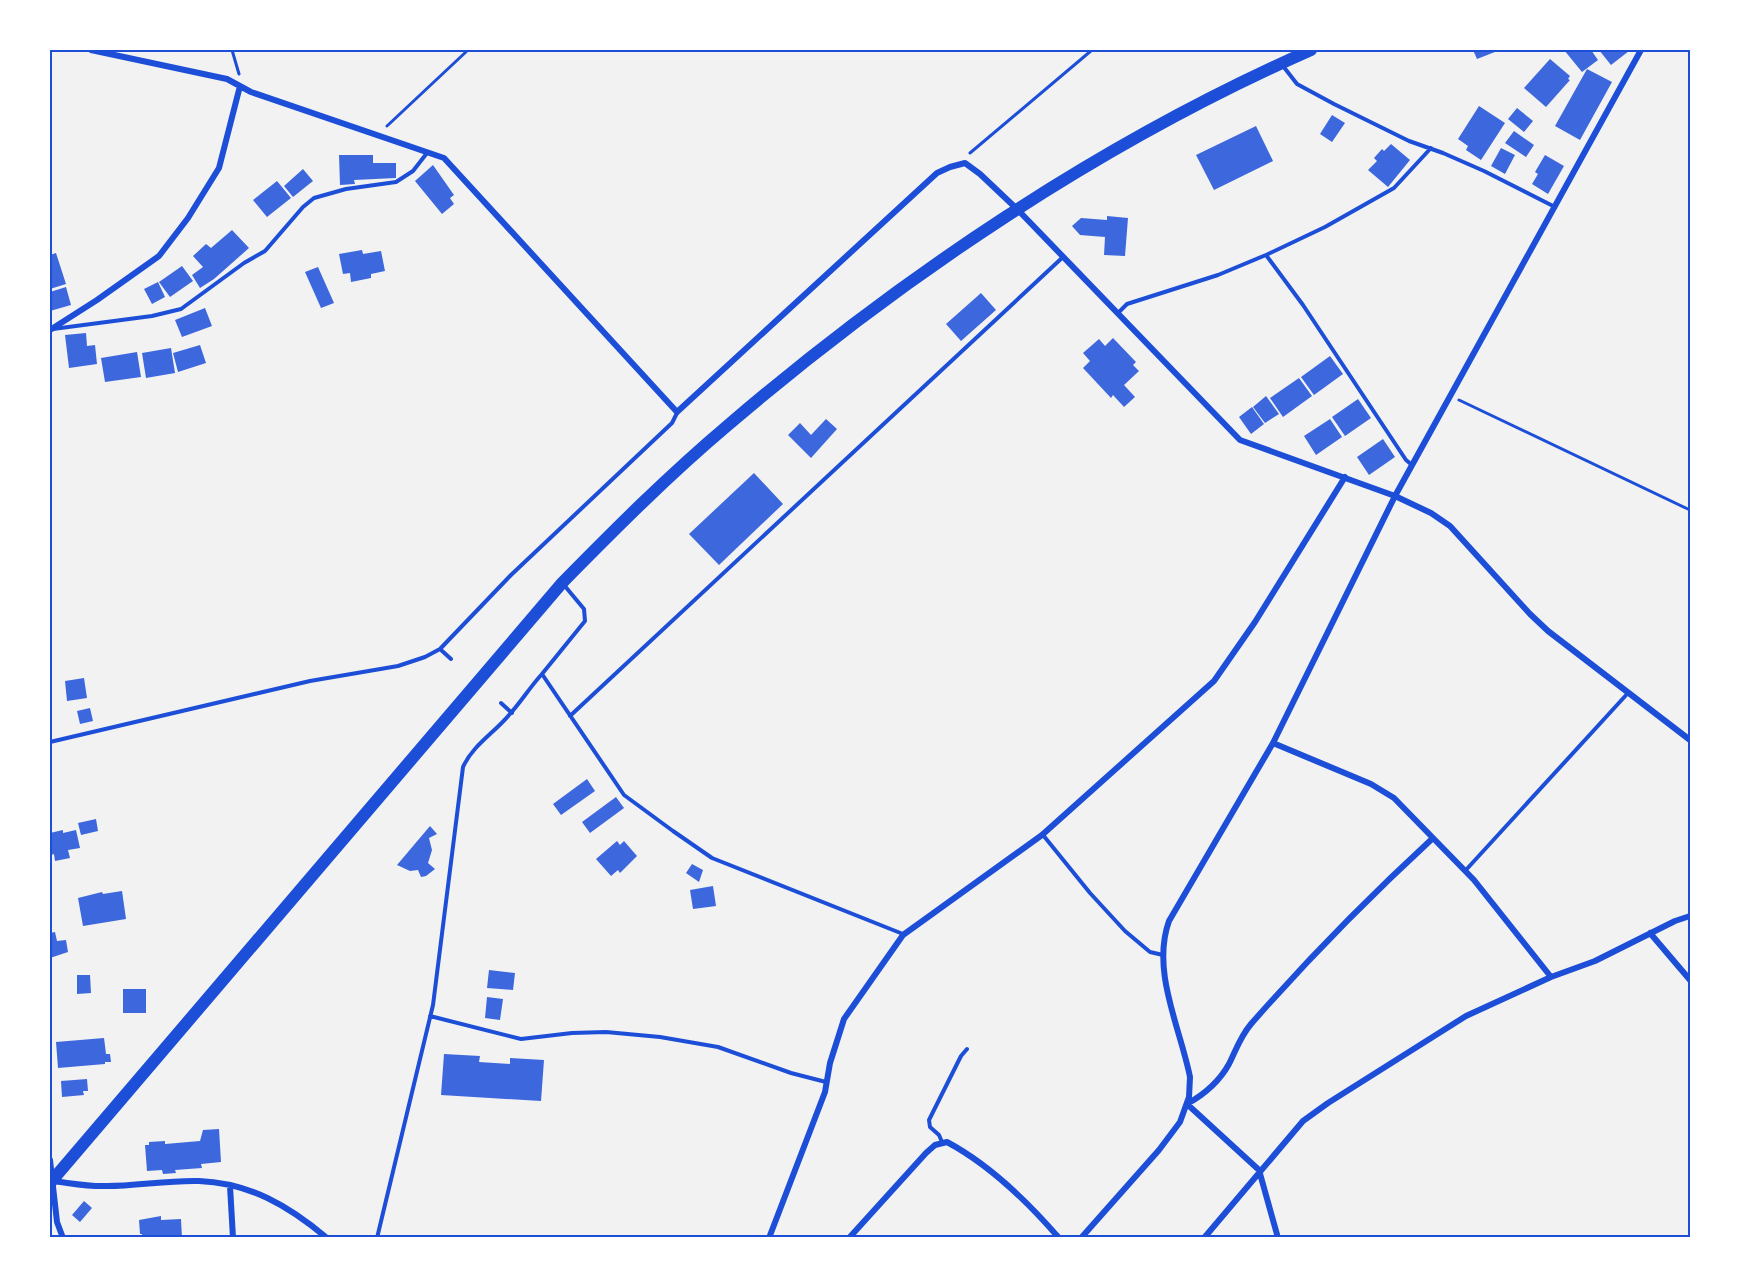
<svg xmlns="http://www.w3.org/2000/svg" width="1740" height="1287" font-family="'Source Sans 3',sans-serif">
	<rect width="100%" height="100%" fill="#f2f2f2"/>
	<!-- building -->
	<path fill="#3d67dc" d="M1473,50H1500L1477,59Z
		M1564,50H1591L1598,60L1582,72Z
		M1599,50H1627L1629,51L1611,65Z
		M1550,59L1570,76L1568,79L1570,80L1546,107L1524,88Z
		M1587,69L1612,82L1580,140L1555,126Z
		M1479,106L1505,123L1481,160L1466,150L1468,146L1458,139Z
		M1517,108L1533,121L1524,132L1508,119Z
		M1332,115L1345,123L1332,142L1320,134Z
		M1256,126L1273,161L1214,190L1196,155Z
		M1514,131L1534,145L1526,157L1505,143Z
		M1391,144L1410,160L1388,187L1368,170L1377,161L1374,158L1382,149L1384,151Z
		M1501,148L1515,155L1505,174L1491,166Z
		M339,155H373V163H396V178L354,180L355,184L340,185Z
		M1545,155L1564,166L1548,194L1532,184L1538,174L1535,172Z
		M433,165L454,195L450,198L454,204L442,214L415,181Z
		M303,169L313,181L293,197L284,186Z
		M277,181L291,198L267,217L253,200Z
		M1107,216L1128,218L1125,256L1104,255L1105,237L1080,235L1072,226L1081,218L1107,220Z
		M232,230L249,248L214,279L200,288L192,275L203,267L193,256L206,244L211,248Z
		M362,250L363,254L381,251L385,271L371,274V278L351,282L350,273L343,274L339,254Z
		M56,253L66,284L50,289V255Z
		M182,266L193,281L170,297L159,282Z
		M318,267L334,303L321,308L305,272Z
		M158,282L165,297L152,304L144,289Z
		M66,287L71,305L50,311V292Z
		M981,293L996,310L961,341L946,324Z
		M205,308L212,326L182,337L175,320Z
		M86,333L87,346L95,345L97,364L69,368L65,335Z
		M1113,338L1136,362L1133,365L1139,371L1124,385L1135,397L1124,407L1113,395L1111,398L1083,368L1090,361L1083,353L1099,339L1105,346Z
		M200,345L206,363L178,372L173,353Z
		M171,348L175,373L146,378L142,353Z
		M137,352L141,377L105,382L101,358Z
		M1330,356L1343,374L1314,395L1301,377Z
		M1299,378L1312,396L1283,417L1270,398Z
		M1266,396L1279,414L1265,423L1253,407Z
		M1358,399L1371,418L1345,436L1332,417Z
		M1252,407L1264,424L1251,434L1239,417Z
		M826,419L837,429L811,458L788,435L800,423L811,435Z
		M1330,419L1342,437L1316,455L1304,436Z
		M1383,439L1395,457L1369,475L1357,457Z
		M754,473L783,504L719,565L689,534Z
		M84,678L87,698L67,701L65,681Z
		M90,708L93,721L80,724L77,711Z
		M587,779L595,791L561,815L553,804Z
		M616,797L624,808L590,833L582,822Z
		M96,819L98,831L81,835L78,823Z
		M430,826L437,834L429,838L432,850L428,863L435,869L426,876L421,877L418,870L410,871L397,865Z
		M63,830V833L76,830L80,848L68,850L70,858L55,861L54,854L51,855L50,833Z
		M617,841L620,845L624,841L637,856L620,873L618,870L611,876L596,859Z
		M692,864L703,870L699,882L686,873Z
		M713,886L716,906L693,909L690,890Z
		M122,891L126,919L83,926L78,898L102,892L103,894Z
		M55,932L57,941L66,940L68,952L50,958V933Z
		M489,970L515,973L513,990L487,988Z
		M77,975H90L91,993L77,994Z
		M123,989H146V1013H123Z
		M487,997L503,999L500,1020L485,1018Z
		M104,1038L106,1054H110L111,1062H105V1064L58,1068L56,1042Z
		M444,1054L480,1056L479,1062L510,1064V1058L544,1060L541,1101L441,1095Z
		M87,1079L88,1091H83L84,1095L62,1097L61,1081Z
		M219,1129L221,1162L201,1164L202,1168L175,1170L176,1173L163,1174L162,1170L147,1171L145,1145H149V1142L165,1141V1144L200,1141L203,1130Z
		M84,1201L92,1208L80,1222L72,1215Z
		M161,1216V1220L181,1219L182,1238H142V1234H140L139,1220Z"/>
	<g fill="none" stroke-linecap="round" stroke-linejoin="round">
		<!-- path -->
		<path stroke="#1d4ed8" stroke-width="3" d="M232,50L239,74
			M387,126L468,50
			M970,153L1092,50
			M1459,400L1690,510"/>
		<!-- service -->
		<path stroke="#1d4ed8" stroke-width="4" d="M1283,66L1297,84L1334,104L1409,141L1443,153L1484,171L1555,207
			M1266,255L1303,305L1406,460L1412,465
			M1118,313L1127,304L1218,275L1266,255L1325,227L1394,188L1431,148
			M53,329L152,316L181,309L244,263L265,251L303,207L314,198L346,189L396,182L413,171L427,153
			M564,585L584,609L585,621L542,674L624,795L673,831L712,858L903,934
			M440,649L451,659
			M501,703L512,713
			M570,716L1063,257
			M50,742L310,681L398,666L425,657L440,649L511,575L672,423L677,413
			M1043,835L1090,893L1125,931L1150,952L1163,955
			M1465,871L1628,693
			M430,1016L521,1039L572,1033L606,1032L660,1037L718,1047L791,1073L826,1082
			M942,1142L939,1135L930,1127L929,1120L961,1056L967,1049
			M377,1238L433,1005L463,767C473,745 494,733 509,715C521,702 530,687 542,674"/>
		<!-- minor -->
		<path stroke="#1d4ed8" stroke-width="6" d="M91,50L227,79L251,92L444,158L677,412L937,173L950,167L965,163L980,174L1018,210L1240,440L1395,496L1431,513L1450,526L1530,614L1548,631L1690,740
			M50,330L97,300L159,256L188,218L219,168L240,86
			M1273,743L1371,784L1394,798L1474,880L1551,977
			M1650,933L1690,980
			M50,1160L57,1222L63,1238
			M52,1181C70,1183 89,1187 107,1186C137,1186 168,1180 199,1181C250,1183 289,1206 327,1238
			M230,1186L233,1238
			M769,1238L825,1092L830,1063L844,1019L903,935L1042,835L1214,681L1255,622L1345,477
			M849,1238L926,1153L935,1145L947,1142C990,1165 1027,1201 1059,1238
			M1081,1238L1159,1150L1180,1122L1189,1097L1190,1077C1180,1027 1151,971 1169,921L1273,743L1395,496L1641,50
			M1204,1238L1303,1121L1328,1103L1466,1016L1551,977L1595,961L1675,921L1690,916
			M1278,1238L1259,1170L1187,1104C1205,1094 1219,1082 1229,1064C1236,1050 1240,1037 1251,1024C1308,959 1369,897 1433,838"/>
		<!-- trunk -->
		<path stroke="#1d4ed8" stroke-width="12" d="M50,1183L562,583C615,529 669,475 727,426C901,277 1102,142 1311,50"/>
	</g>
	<!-- border -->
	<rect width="1740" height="1287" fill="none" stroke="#ffffff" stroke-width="102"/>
	<rect x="51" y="51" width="1638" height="1185" fill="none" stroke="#1d4ed8" stroke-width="2"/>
</svg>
